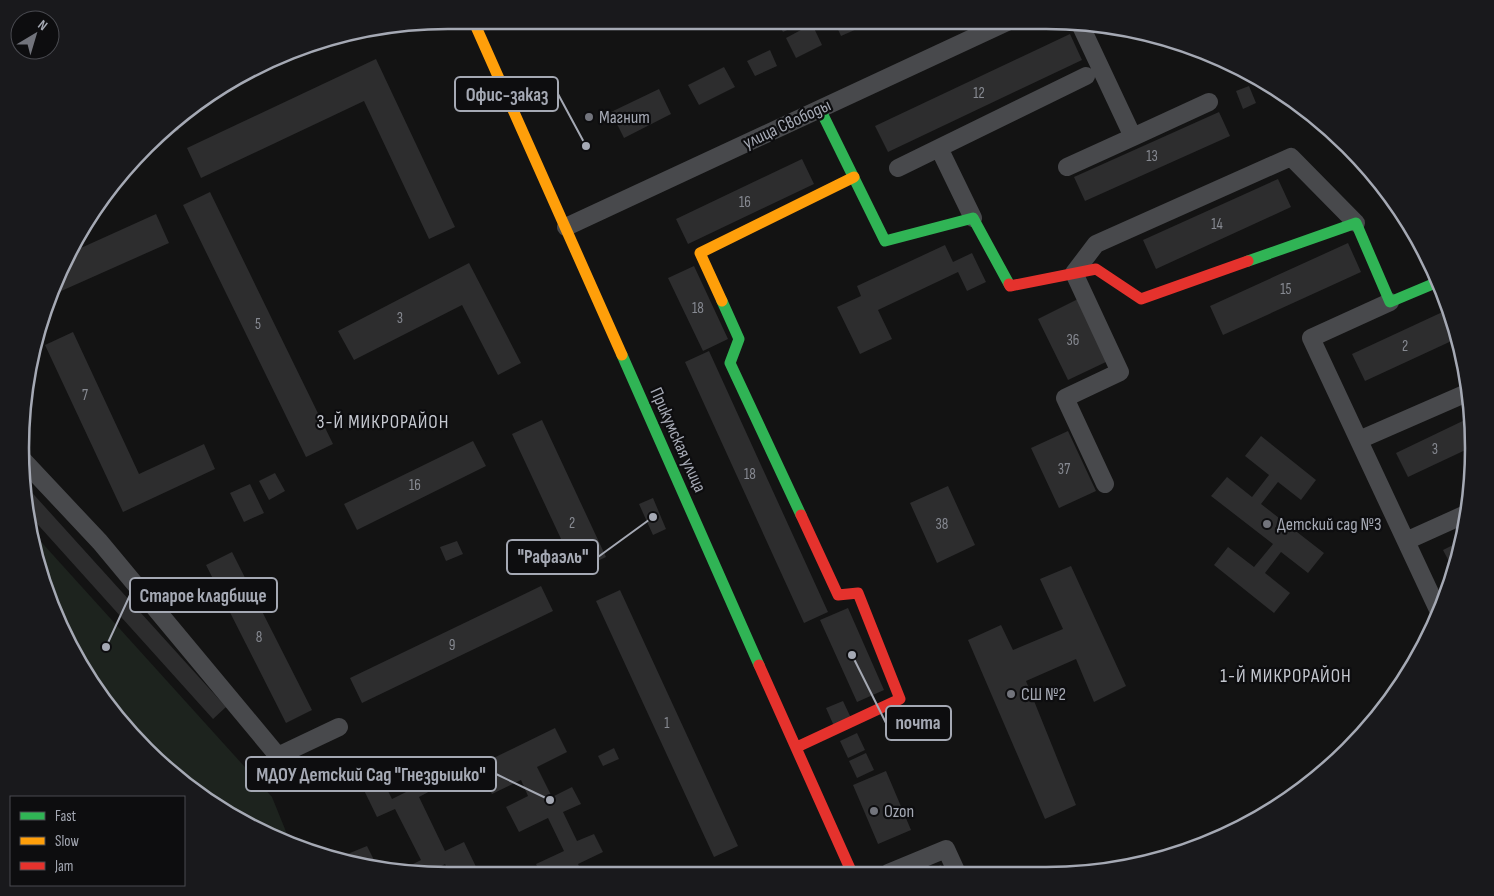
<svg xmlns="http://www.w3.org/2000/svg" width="1494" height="896" font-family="'Sofia Sans Condensed',sans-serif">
	<rect width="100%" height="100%" fill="#131313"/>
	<!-- green -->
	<path fill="#1d231e" d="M34,534L272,797L291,844L210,804L108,708L43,586Z"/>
	<!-- building -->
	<path fill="#2d2d2e" d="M777,20H778L806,21L783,32Z
		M834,21H875L841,36Z
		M812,24L822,45L796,58L786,38Z
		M1070,34L1082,60L888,152L875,126Z
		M770,50L777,66L755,76L747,61Z
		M376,59L455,227L429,239L364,101L201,178L187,148Z
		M724,67L735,87L699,105L688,85Z
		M1249,86L1256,103L1243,109L1236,91Z
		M659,89L671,114L624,138L611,112Z
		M1219,112L1230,136L1085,201L1074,177Z
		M175,122L179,130L157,141Z
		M802,159L814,184L688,244L676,219Z
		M1278,179L1291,207L1156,269L1143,240Z
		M210,192L333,444L306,457L183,205Z
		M156,214L169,243L50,296L72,252Z
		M1348,243L1361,272L1223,335L1210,306Z
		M945,245L953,262L972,253L986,282L967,291L958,272L878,310L892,339L860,354L837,307L861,296L857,286Z
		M469,263L521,363L498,375L462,305L354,360L338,331Z
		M694,266L728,339L703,351L668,278Z
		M1078,299L1108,361L1068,380L1038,319Z
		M1449,309L1458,338L1365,381L1352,354Z
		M73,332L139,474L204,444L215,469L123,512L45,345Z
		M709,351L828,612L804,623L685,362Z
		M1471,417L1474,446L1408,477L1396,453Z
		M542,420L606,557L576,571L512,434Z
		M1068,431L1096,491L1059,508L1031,448Z
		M1261,436L1316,480L1301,500L1278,482L1261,504L1324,553L1308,573L1281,552L1265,573L1290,593L1274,613L1214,565L1228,547L1254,567L1273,544L1211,496L1227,477L1252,497L1269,475L1245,456Z
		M473,441L486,466L357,530L344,504Z
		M275,473L285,491L269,500L259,481Z
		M250,484L264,513L244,522L230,493Z
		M26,486L226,707L213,719L31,517Z
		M948,486L975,545L937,563L910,503Z
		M653,498L666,529L653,535L639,504Z
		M1463,540L1455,567L1454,571L1443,550Z
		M457,541L463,554L446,561L440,547Z
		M232,552L312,710L286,723L206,565Z
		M1071,566L1126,686L1094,702L1076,659L1026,681L1076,805L1045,819L968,640L1001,625L1013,650L1063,629L1040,579Z
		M541,586L553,611L362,703L350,678Z
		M620,590L738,846L714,857L596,601Z
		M848,608L884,690L857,702L820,620Z
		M843,701L851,718L834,726L826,708Z
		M555,728L567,752L537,767L552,797L572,787L581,804L563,812L577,841L594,834L603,852L578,864L583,874H573L570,869L558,875H541L536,864L564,851L548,818L519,832L506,807L528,796L521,780L492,794L477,766Z
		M857,733L865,750L848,758L840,741Z
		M614,748L619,759L603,766L598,756Z
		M866,753L874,770L857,778L849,761Z
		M416,758L432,790L419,797L445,851L464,842L480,875H451L445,864L429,873L430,875H420L399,871L421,860L395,809L377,817L360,782L379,773L392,799L412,789L401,766Z
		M886,771L911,830L878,844L853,785Z
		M367,846L377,866L348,861L345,855Z
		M941,865L945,873H922Z"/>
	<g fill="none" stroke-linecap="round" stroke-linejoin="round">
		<!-- street -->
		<path stroke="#48494c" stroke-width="18" d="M1079,22L1133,137L1209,102
			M939,148L973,218
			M1067,167L1133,137
			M898,168L1086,76
			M566,227L1009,21
			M1390,302L1311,338L1440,614
			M1359,440L1469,392
			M22,459L100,542L278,756L339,727
			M1105,484L1065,398L1120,372L1074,273L1096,244L1291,157L1356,223
			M1406,541L1468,513
			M888,873L946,849L957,873"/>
		<!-- fast -->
		<path stroke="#30b455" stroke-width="11" d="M820,109L885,241L973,218L1009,284
			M1248,261L1356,223L1390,302L1440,281
			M722,301L739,339L730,363L801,515
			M622,355L759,665"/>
		<!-- slow -->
		<path stroke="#ff9f0a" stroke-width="11" d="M473,20L622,355
			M722,301L700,253L854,177"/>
		<!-- jam -->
		<path stroke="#e5322d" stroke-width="11" d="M1009,284L1010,286L1096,269L1141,299L1248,261
			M759,665L852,873
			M797,747L900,699L858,593L838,595L801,515"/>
	</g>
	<!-- markers -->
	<g fill="#72747c" stroke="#0d0d0f" stroke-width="2">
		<circle cx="589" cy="117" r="5"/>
		<circle cx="1267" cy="524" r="5"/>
		<circle cx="1011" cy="694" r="5"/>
		<circle cx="874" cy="811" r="5"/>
	</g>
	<g text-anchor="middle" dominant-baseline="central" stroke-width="4.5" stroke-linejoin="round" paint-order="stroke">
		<!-- number labels -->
		<g font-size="15" fill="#878a92">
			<text x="979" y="93">12</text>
			<text x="1152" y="156">13</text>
			<text x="745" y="202">16</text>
			<text x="1217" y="224">14</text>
			<text x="1286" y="289">15</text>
			<text x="698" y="308">18</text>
			<text x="400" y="318">3</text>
			<text x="258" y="324">5</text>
			<text x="1073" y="340">36</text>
			<text x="1405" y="346">2</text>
			<text x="85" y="395">7</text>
			<text x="1435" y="449">3</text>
			<text x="1064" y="469">37</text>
			<text x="750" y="474">18</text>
			<text x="415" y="485">16</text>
			<text x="572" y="523">2</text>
			<text x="942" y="524">38</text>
			<text x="259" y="637">8</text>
			<text x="452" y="645">9</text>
			<text x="667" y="723">1</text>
		</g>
		<!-- poi labels -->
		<g font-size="18" fill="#a5a9b4" stroke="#0d0d0f" text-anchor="start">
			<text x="599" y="117">Магнит</text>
			<text x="1277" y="524">Детский сад №3</text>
			<text x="1021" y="694">СШ №2</text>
			<text x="884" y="811">Ozon</text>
		</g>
		<!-- street labels -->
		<g font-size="18" fill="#a5a9b4" stroke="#0d0d0f">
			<text transform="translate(787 124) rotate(-25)">улица Свободы</text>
			<text transform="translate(678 440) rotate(66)">Прикумская улица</text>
		</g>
		<!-- neighbourhood labels -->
		<g font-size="19" letter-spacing="1" fill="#c5c8d0" stroke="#0d0d0f">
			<text x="383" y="422">3-Й МИКРОРАЙОН</text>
			<text x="1286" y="676">1-Й МИКРОРАЙОН</text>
		</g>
	</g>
	<!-- crop -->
	<path d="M0 0H1494V896H0ZM448 29H1046A419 419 0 0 1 1465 448V448A419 419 0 0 1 1046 867H448A419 419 0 0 1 29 448V448A419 419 0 0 1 448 29Z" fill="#19191c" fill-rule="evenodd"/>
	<path fill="none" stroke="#a5a9b4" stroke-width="2.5" d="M448 29H1046A419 419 0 0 1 1465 448V448A419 419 0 0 1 1046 867H448A419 419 0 0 1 29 448V448A419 419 0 0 1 448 29Z"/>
	<!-- callouts -->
	<path fill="none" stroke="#a5a9b4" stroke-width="2" d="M586 146L558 94M653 517L598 557M106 647L130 595M852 655L886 723M550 800L496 774"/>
	<g fill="#a5a9b4" stroke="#0d0d0f" stroke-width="2">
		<circle cx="586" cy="146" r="5"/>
		<circle cx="653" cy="517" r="5"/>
		<circle cx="106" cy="647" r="5"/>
		<circle cx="852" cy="655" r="5"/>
		<circle cx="550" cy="800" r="5"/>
	</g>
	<g fill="#0d0d0f" stroke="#a5a9b4" stroke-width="2">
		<rect x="455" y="77" width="103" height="34" rx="5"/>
		<rect x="507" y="540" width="91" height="34" rx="5"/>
		<rect x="130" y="578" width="147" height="34" rx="5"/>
		<rect x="886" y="706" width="65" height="34" rx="5"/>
		<rect x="246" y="757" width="250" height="34" rx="5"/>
	</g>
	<g font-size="19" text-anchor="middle" font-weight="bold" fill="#a5a9b4">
		<text x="507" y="101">Офис-заказ</text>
		<text x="553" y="563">"Рафаэль"</text>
		<text x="203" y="602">Старое кладбище</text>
		<text x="918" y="729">почта</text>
		<text x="371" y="781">МДОУ Детский Сад "Гнездышко"</text>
	</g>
	<!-- legend -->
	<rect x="10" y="796" width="175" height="90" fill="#0d0d0f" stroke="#4a4b51"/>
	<rect x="20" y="812" width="25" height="8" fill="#30b455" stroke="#4a4b51"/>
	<text x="55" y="821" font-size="15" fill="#a5a9b4">Fast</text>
	<rect x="20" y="837" width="25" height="8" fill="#ff9f0a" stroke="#4a4b51"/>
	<text x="55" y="846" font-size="15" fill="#a5a9b4">Slow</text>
	<rect x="20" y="862" width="25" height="8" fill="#e5322d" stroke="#4a4b51"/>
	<text x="55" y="871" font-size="15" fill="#a5a9b4">Jam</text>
	<!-- north arrow -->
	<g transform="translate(35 35) rotate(38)"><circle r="24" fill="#0d0d0f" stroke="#4a4b51"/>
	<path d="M0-4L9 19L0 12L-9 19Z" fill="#72747c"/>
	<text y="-8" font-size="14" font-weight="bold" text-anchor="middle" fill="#a5a9b4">N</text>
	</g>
</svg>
